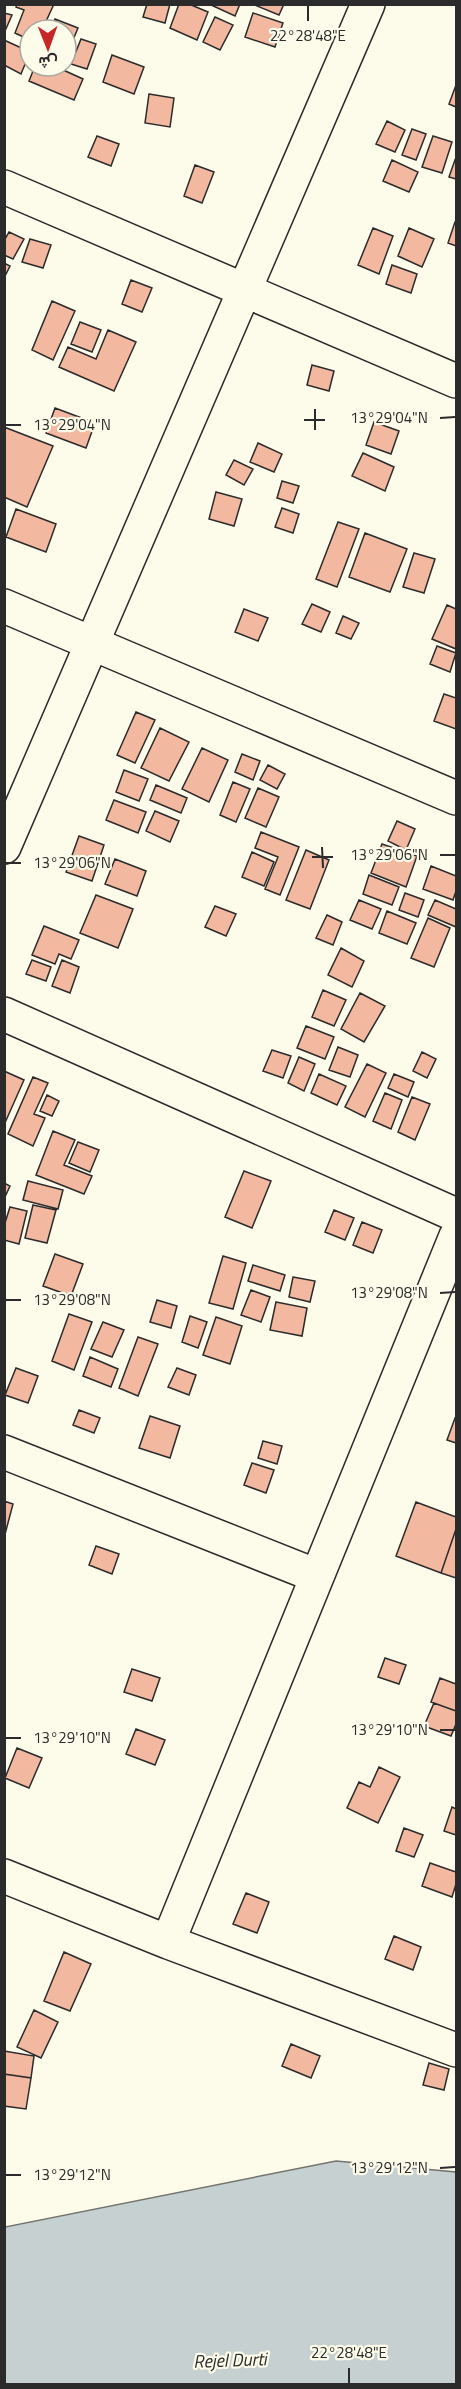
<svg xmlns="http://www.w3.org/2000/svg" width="461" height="2389" font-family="'Titillium Web',Vazirmatn,sans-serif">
	<rect width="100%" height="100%" fill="#fdfbea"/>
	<!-- water -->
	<path fill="#c7d0d0" stroke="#74746e" stroke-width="1.5" d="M336,2161L456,2172V2384H5V2227Z"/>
	<!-- building -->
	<path fill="#f2b8a0" stroke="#2b2b2b" stroke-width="1.5" d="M17,4H54L42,30H30V40L15,33L24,10L16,7Z
		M147,4H170L165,23L143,17Z
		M179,4H189L208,12L197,40L170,28Z
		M209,4H240L235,16Z
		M252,4H284L279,15Z
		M4,13L12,15L5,31H4Z
		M253,13L283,23L275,47L245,37Z
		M215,17L233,25L220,50L203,42Z
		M55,19L78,28L66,57V30H51Z
		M81,39L96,44L87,69L71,64Z
		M4,40L30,52L21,74L4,65Z
		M112,55L144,67L134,94L103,82Z
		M35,66H62L61,69L83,79L74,100L29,81Z
		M456,85V107L449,104Z
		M149,94L174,98L170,127L145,123Z
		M387,121L405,130L395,152L376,144Z
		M412,129L426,134L416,160L402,155Z
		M97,136L119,144L111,166L88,157Z
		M433,136L452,142L442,173L422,167Z
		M456,157V179L449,177Z
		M392,160L418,172L409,192L383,181Z
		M195,165L214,172L202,203L184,196Z
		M455,222H456V246L448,243Z
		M373,228L393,236L379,274L358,265Z
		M409,228L434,239L422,267L398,256Z
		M9,232L24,239L13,259L4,255V241Z
		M30,239L51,245L43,268L22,262Z
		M4,263L10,266L4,278Z
		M392,265L417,274L411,293L386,284Z
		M131,280L152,288L142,312L122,304Z
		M52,301L75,311L53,360L32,350Z
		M80,322L101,330L92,352L71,344Z
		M108,330L136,342L114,391L59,367L68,347L96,359Z
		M312,365L334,371L329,391L307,385Z
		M55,408L95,423L86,448L46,433Z
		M374,422L399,431L391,454L366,445Z
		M4,427L53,446L27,507L4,497Z
		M258,443L282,454L274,472L250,462Z
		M363,453L394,467L385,491L352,476Z
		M234,460L253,469L244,485L226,475Z
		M282,481L299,486L293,503L277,498Z
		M216,492L242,499L234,526L209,519Z
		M282,508L299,514L293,533L275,527Z
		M16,509L56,524L46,552L6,537Z
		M338,522L359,529L337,587L316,579Z
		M365,533L407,549L390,592L349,577Z
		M414,553L435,559L424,593L403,587Z
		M312,604L330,612L321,632L302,624Z
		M447,605L456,609V649L432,639Z
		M244,609L268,618L258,641L235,632Z
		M343,616L359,623L351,639L336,633Z
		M437,646L456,653L450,672L430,664Z
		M444,694L456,698V729L434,721Z
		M136,712L155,720L135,763L117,755Z
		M160,728L189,742L169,781L141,768Z
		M202,748L228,760L209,802L182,789Z
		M242,754L260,761L253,780L235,772Z
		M268,765L285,774L277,789L260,780Z
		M124,770L148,779L139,801L116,792Z
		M233,782L250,789L236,822L220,815Z
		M156,785L187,798L181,813L150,800Z
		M258,788L279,797L266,827L245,818Z
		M114,800L146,812L138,833L106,820Z
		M155,811L179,821L170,842L146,831Z
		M397,821L415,829L406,850L388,841Z
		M261,832L299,847L280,895L265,889L278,857L255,848Z
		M79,836L104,845L92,881L66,872Z
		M382,844L417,856L406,887L371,873Z
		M306,850L329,860L310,909L286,900Z
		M252,852L274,862L264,886L242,877Z
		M115,859L146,871L137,896L105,884Z
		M431,866L456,876V891L453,900L423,889Z
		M369,875L399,887L392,905L363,894Z
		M405,893L424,900L418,917L399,910Z
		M96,895L133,909L118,948L80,933Z
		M359,900L381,909L372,929L350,920Z
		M435,900L456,909V927L428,915Z
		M215,906L236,914L226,936L205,927Z
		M387,911L416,923L407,944L379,933Z
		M327,915L342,922L333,945L316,938Z
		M428,918L450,928L434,967L411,958Z
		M44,926L79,940L71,959L59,954L55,964L32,955Z
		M341,948L364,961L352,987L328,975Z
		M32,960L51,967L46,981L26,974Z
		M62,960L79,967L70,993L52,986Z
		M323,990L346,1000L334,1026L312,1017Z
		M360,993L385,1006L364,1042L341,1029Z
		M306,1026L334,1037L325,1059L297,1048Z
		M338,1047L358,1055L350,1077L329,1070Z
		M272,1050L291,1056L283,1078L263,1071Z
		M422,1052L436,1059L427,1078L413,1071Z
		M299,1057L315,1064L304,1091L288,1083Z
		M367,1064L386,1073L365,1117L345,1107Z
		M4,1071L24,1080L4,1125Z
		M319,1074L346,1086L337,1105L311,1093Z
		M394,1074L414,1082L408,1097L388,1088Z
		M33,1077L48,1083L34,1114L45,1118L33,1146L8,1134Z
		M385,1093L402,1100L391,1129L373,1121Z
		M47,1095L59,1101L52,1116L40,1111Z
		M412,1097L430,1104L415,1140L398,1132Z
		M53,1131L75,1140L64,1165L92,1176L84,1194L36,1175Z
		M78,1142L99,1150L90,1172L69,1163Z
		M244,1171L271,1181L252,1228L225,1217Z
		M28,1181L63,1190L58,1209L23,1200Z
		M4,1183L10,1186L4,1199Z
		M33,1205L56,1210L47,1243L25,1238Z
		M10,1207L27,1211L19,1244L4,1240V1226Z
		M334,1210L354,1218L345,1240L325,1232Z
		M362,1222L382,1230L373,1253L353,1245Z
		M55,1254L83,1264L71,1296L43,1286Z
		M223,1256L246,1263L233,1309L209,1303Z
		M253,1265L285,1275L280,1291L248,1281Z
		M293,1277L315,1281L310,1302L289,1297Z
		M251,1290L270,1297L261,1322L241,1315Z
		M157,1300L177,1306L171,1328L150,1322Z
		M276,1302L307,1308L302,1336L270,1330Z
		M69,1314L92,1322L74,1370L52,1361Z
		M190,1316L207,1322L198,1348L182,1342Z
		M216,1317L242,1326L230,1364L203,1355Z
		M103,1322L124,1330L112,1357L91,1349Z
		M138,1337L158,1344L138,1396L119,1388Z
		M90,1357L118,1369L111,1387L83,1376Z
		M16,1368L38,1376L28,1403L5,1395Z
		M177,1368L196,1375L189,1395L168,1387Z
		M79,1410L100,1418L94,1433L73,1425Z
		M150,1416L180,1426L170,1458L139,1448Z
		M455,1418L456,1419V1443L447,1440Z
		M263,1441L282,1446L277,1464L258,1458Z
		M252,1463L274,1470L266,1493L244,1485Z
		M4,1501L13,1504L4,1538Z
		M416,1502L456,1517V1529L441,1573L396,1556Z
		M456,1529V1578L441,1573Z
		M96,1546L119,1554L112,1574L89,1565Z
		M385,1658L406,1665L399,1684L378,1677Z
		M132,1669L160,1678L152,1701L124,1692Z
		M440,1678L456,1684V1711L431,1702Z
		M434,1703L456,1711V1724L451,1736L424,1726Z
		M136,1729L165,1740L155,1765L126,1754Z
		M17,1748L42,1758L29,1788L5,1778Z
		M379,1767L400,1777L378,1823L347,1808L359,1782L370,1787Z
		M452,1807L456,1809V1835L444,1831Z
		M404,1828L423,1835L414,1857L396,1851Z
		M430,1863L456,1872V1884L452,1897L422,1886Z
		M246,1893L269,1902L257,1933L233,1924Z
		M394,1936L421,1947L413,1970L385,1959Z
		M64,1952L91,1964L70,2011L44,2001Z
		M34,2010L58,2022L41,2058L17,2047Z
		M291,2044L320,2056L311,2078L282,2066Z
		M4,2051L34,2056L31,2078L4,2074Z
		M429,2063L449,2069L444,2090L423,2085Z
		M4,2074L31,2078L26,2109L4,2106Z"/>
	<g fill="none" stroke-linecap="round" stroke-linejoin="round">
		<defs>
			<path id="minor" d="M4,187L456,381
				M4,606L456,798
				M4,847L368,4
				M4,1014L456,1215
				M4,1452L317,1576
				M4,1876L168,1942L456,2050
				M168,1942L456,1236"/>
		</defs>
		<!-- minor casing -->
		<use href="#minor" stroke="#2b2b2b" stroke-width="36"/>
		<!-- minor -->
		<use href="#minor" stroke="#fdfbea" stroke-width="33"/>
	</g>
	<!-- ticks -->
	<path fill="none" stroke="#2b2b2b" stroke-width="2" d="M308,6V21M315,409V430M440,418L455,417M304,420H325M6,425H21M322,847L323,868M440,855H455M312,857H333M6,863H21M440,1293L455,1292M6,1300H21M440,1730H455M6,1738H21M440,2168L455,2167M6,2175H21M349,2368V2383"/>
	<g text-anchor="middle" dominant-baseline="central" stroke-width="4.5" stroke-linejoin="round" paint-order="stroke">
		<!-- water labels -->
		<g font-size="18" font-style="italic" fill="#2b2b2b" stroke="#fdfbea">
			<text transform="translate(230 2360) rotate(-2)">Rejel Durti</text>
		</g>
	</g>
	<g font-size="15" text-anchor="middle" fill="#2b2b2b" stroke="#fdfbea" stroke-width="4.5" stroke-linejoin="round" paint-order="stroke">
		<text x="308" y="41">22°28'48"E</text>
		<text x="389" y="423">13°29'04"N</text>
		<text x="72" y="430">13°29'04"N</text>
		<text x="389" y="860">13°29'06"N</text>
		<text x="72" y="868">13°29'06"N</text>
		<text x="389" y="1298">13°29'08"N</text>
		<text x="72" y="1305">13°29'08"N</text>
		<text x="389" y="1735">13°29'10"N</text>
		<text x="72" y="1743">13°29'10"N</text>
		<text x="389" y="2173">13°29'12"N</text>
		<text x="72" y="2180">13°29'12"N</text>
		<text x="349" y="2358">22°28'48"E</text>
	</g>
	<!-- border -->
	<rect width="461" height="2389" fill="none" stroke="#2b2b2b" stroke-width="12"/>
	<!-- north arrow -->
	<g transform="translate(48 48) rotate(179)"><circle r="28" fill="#fdfbea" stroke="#a9a89e" stroke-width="1.5"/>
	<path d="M0-4.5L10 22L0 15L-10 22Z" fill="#c62828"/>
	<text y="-9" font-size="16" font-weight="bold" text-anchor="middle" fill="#2b2b2b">ش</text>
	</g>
</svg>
